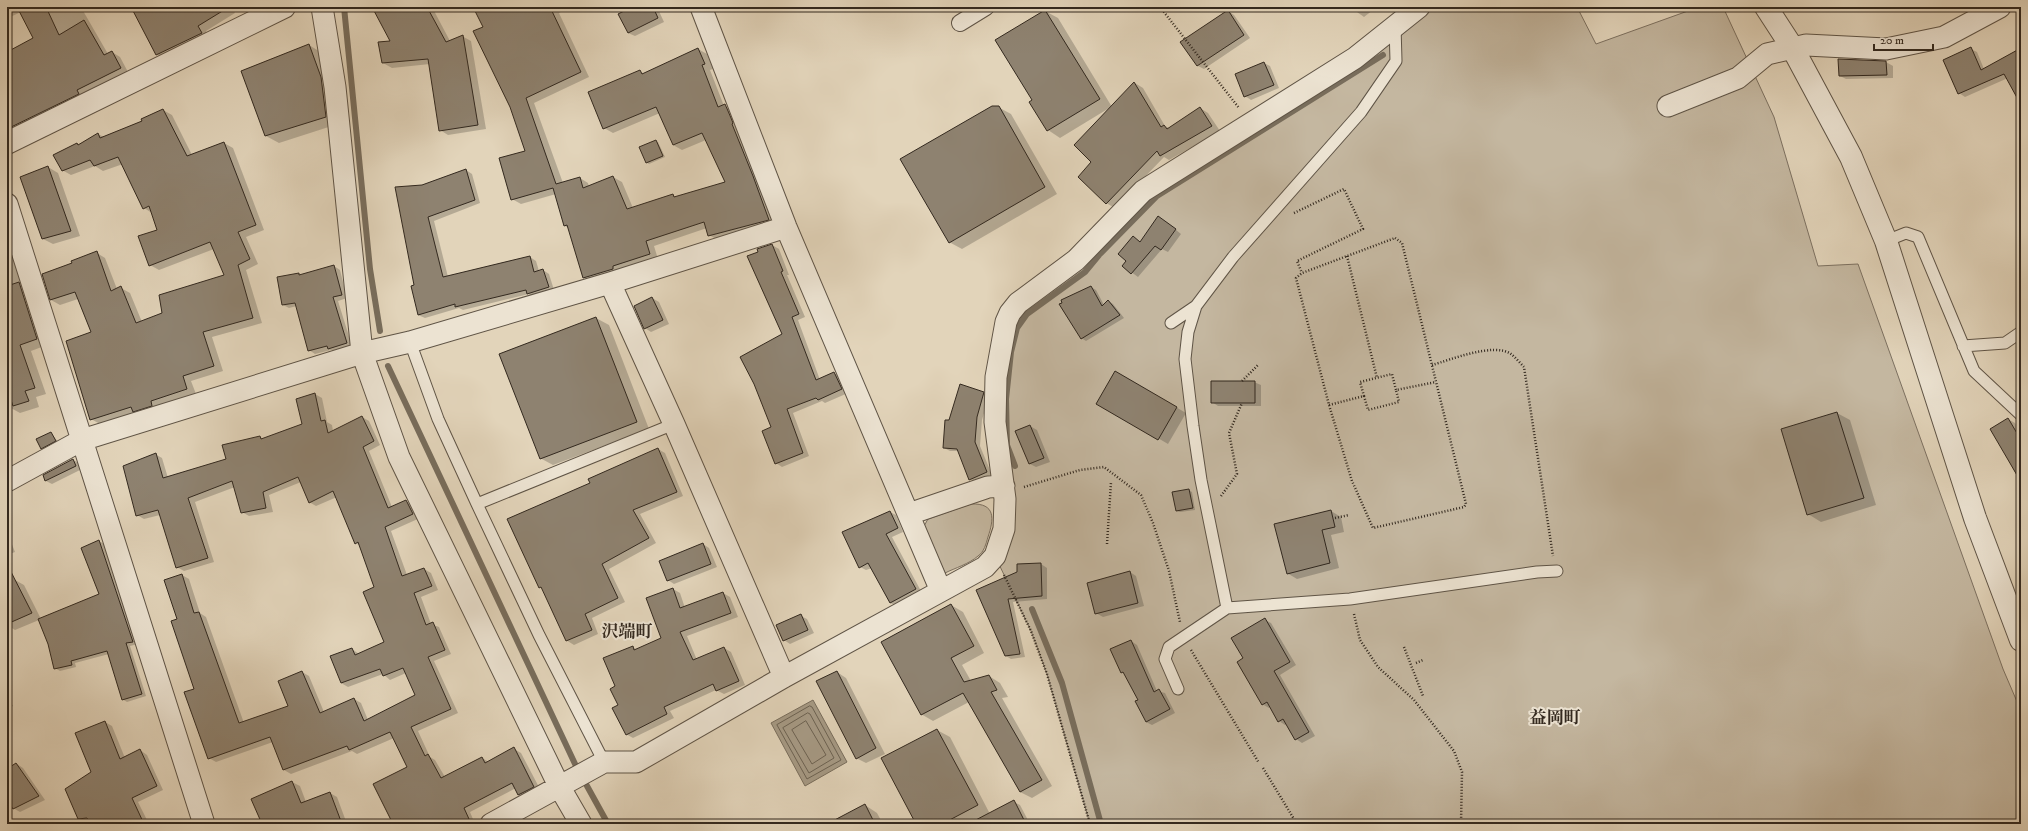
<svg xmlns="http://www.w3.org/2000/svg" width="2028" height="831" font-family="'IM FELL DW Pica','Noto Serif JP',serif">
	<rect width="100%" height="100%" fill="#e2d4ba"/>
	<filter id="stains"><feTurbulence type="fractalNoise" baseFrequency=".005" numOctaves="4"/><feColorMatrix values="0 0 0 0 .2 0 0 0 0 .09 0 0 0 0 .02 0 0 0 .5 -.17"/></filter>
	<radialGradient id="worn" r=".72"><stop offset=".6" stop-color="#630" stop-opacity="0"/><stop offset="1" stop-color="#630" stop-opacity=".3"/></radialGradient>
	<!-- green -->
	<path fill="#c4b7a0" stroke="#7c7060" d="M1419,7H1577L1596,44L1699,7H1723L1774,117L1818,266L1858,264L2003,669L2021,711V824H1090L1047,674L1031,631L995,556L1002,470L1006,322L1143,191Z
		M971,504C996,503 994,519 988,537C986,544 984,552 978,556C969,564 955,568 945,573L924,526L928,519Z"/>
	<!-- water -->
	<path fill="#a69a85" stroke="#786d5c" d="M813,700L847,762L805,786L771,723Z"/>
	<!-- shadow -->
	<path fill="#0003" d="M7,7H85L82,9L108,54L112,52L120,57L128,72L7,139V51L9,52L34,39L21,12L8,18Z
		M132,7H231L235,13L206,31L209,38L165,59L157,54Z
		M373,7H432L450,41L462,36L471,41L486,129L448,135L440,130L430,64L392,68L383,63L391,41Z
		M474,7H563L564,10L559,13L589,77L534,103L563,183L580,178L588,183L589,187L613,177L622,182L633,208L672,195L676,197L726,183L706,140L682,150L673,145L660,113L613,133L604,128L640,71L644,74L698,49L707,54L713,69L710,70L724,106L733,110L777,225L718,240L709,235L707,228L654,246L658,259L592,282L583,277L569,228L565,226L556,194L521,204L512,199L526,151L484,27Z
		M634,7H657L664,22L635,36L628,33Z
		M1350,7H1377L1364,17Z
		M1045,11L1058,18L1112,107L1135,83L1143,88L1165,126L1169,128L1200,108L1208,113L1220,131L1169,160L1164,157L1115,208L1106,203L1093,162L1111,107L1060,138L1048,130L1033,100Z
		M1228,11L1234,15L1250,38L1204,69L1198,66L1182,42Z
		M309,45L322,53L338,124L279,143L266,136Z
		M1971,49L1977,52L1984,69L2021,49V95L2008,78L1965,97L1959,93Z
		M1839,60L1886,62L1893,66V78L1846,79L1840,76Z
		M1264,63L1270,66L1279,88L1251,100L1245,96Z
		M998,107L1011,114L1057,194L962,249L949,242Z
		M163,110L172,115L192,155L224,143L233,148L264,230L246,237L258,264L246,270L262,323L212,337L223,371L191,381L196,394L100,424L91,419L92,333L78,299L60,305L51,300L74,264L97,253L105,258L117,289L121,288L130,293L142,322L163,313L225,275L214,249L159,270L150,265L158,230L152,213L144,208L123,164L103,171L95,166L71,175L62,170L79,146L98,134L104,137L143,121Z
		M655,141L658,142L665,157L649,164L646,162Z
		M48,167L58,173L80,236L53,244L43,239L21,177Z
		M466,170L472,174L480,203L434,221L448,277L530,257L536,261L539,271L543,270L549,274L554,290L534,297L529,294L463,310L459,308L425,318L418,315L415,286L422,186Z
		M1165,221L1181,234L1168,252L1162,249L1138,277L1123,266L1127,261L1133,238L1141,242Z
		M7,227L47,345L31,351L46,394L36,397L39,407L20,413L9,407L7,400Z
		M772,245L779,249L789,275H787L805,317L798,320L820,380L834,373L841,377L848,393L825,403L822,401L793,413L809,456L782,467L776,463L772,428L784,335L759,252Z
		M334,266L340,270L347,298L338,301L352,346L335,352L331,350L315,354L309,350L297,306L289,308L283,305L298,274L301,275Z
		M1091,287L1096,290L1104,305L1108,301L1113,304L1124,318L1086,341L1081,338Z
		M652,298L659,302L669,324L651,332L645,328Z
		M596,318L609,325L649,429L553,465L540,458Z
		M1116,372L1186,413L1168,444L1098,403Z
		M1254,382L1261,385V406H1218L1212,402Z
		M983,393L989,396L982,420L980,446L992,475L975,482L970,479L959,451H950L944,448L950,421Z
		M315,394L322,398L327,422L332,425L333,431L362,417L369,421L380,445L369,451L392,507L406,501L413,505L420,518L391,531L407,575L424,569L431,573L438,590L421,597L431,624L439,627L451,654L434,661L458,713L418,731L430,757L435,760L445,777L482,758L489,762L514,749L521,753L541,791L526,798L519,794L516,788L470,812L475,824H388L386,821L391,818L408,767L394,738L357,754L352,751L291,774L284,770L273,742L216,762L209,758L178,620L182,575L189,579L200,613L206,617L244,723L290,706L302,672L309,676L324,712L354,699L361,703L368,720L417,696L406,673L390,680L383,674L348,687L341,683L352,649L359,654L385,643L375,588L360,546L356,543L337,497L316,506L309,502L301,482L269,495L273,512L249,516L242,512L235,487L195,502L214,562L184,571L177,567L160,515L144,519L137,515L155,454L162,458L168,478L227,460L260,437L264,439L303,424Z
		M1837,413L1850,420L1876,505L1821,522L1808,514L1782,430Z
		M2008,419L2015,423L2021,434V484L1992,429Z
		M7,421L11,429L7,431Z
		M1030,426L1037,430L1050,462L1036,467L1030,464Z
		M51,433L58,442L45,450L42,448Z
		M658,449L665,453L683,496L640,514L656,543L609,569L625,602L592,618L598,634L574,645L566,640L543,589L540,587L591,484Z
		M73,460L79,463L82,469L52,484L46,481L44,476Z
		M1189,490L1192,492L1195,510L1180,512L1177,511Z
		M1331,511L1341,517L1344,532L1331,535L1339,568L1297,579L1287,573Z
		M890,512L896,515L903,532L892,537L922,593L897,606L890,603L872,568L866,570L860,567Z
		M7,532L15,552L7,555Z
		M99,541L104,544L138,644L130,646L146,696L127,702L122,699L109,654L75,663L76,667L60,671L55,668L49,643L39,620L15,630L7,625V583L15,580L24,585L41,619L100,595Z
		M703,544L709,548L717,567L674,584L668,580Z
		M1041,564L1047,568V599L1013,602L1025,657L1011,659L1006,656L978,590Z
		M1130,572L1136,576L1144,606L1103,617L1096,613Z
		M673,589L680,593L685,608L723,593L730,597L738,617L687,636L697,660L724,648L731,652L745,685L724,694L716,690L670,711L674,718L633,738L626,734L616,687L633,647L637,650L663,638Z
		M951,605L963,612L984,653L962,665L971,681L989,676L1000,683L1008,697L1002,698L1052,786L1032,798L1020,792L969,702L933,721L921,714Z
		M801,616L807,619L814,633L790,644L784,640Z
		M1265,620L1271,623L1296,665L1280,675L1315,736L1302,743L1296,739L1287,724L1285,725L1279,721L1270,707L1269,708L1262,704L1244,659Z
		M1131,641L1137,645L1157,691L1165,693L1175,713L1152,725L1146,722L1140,700L1126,674L1122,672Z
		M837,672L846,678L885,754L866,763L856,758Z
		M7,697L13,706L7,709Z
		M105,722L112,726L125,758L140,750L147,755L163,790L138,802L149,824H91L79,818L92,773L76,734Z
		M937,730L950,737L990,814L1014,802L1020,805L1030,824H987L983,816L968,824H917Z
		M17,764L23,768L45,800L20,812L13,808L7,798V770Z
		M292,782L300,786L306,802L330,793L337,797L347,824H263Z
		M865,805L877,813L883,824H830Z
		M7,819L11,824H7Z"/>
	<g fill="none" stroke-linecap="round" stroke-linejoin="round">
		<!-- shore -->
		<path stroke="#6c6252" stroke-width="1" d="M810,706L812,707L841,760L807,779L777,725Z
			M808,713L810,714L834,758L809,773L783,728Z
			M806,721L826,755L812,764L792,730Z"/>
		<!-- stream -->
		<path stroke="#786d5c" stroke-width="6" d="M344,7L370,269L380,331
			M388,366L576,766L608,824
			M1015,466L1007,445L1006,399L1011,352L1017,328L1027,314L1085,272L1099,255L1157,196L1383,55
			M1032,609L1062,683L1101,824"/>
	</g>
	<!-- building -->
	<path fill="#8e8270" stroke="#33291f" d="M17,7H46L59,35L84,20L104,55L112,51L121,68L77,90L79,94L7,129V52L33,38Z
		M131,7H229L198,26L202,33L156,55Z
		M372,7H427L446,42L463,35L478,125L439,131L428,59L382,63L378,42L390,41Z
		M473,7H550L581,72L526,98L556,184L580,177L583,188L613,176L627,209L673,194L674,197L725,182L702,133L673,145L656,107L603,129L588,92L640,70L642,74L698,48L705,64L702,65L718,107L725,104L731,118L733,123L732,124L753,176L769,220L708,236L704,222L646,241L650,254L613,266V269L583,278L567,225L564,226L553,188L511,200L499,158L525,151L510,107L473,31L483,27Z
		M632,7H653L658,18L628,33L618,14Z
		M1045,10L1100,99L1047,131L1029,102L1032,100L995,40Z
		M1228,10L1244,35L1197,66L1180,42Z
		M309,44L321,77L326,117L265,136L241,71Z
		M1971,47L1981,70L2021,48V105L2004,74L1958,94L1943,60Z
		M1838,59L1886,61L1887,75L1839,76Z
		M1264,62L1274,85L1244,97L1235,74Z
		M1134,82L1161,127L1164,125L1167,129L1200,107L1212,126L1160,156L1157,151L1106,204L1078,177L1091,162L1074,145Z
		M992,106H999L1045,187L949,243L900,159Z
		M163,109L187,156L224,142L256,225L238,232L250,259L238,265L253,318L203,332L214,366L183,376L187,389L151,401L152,406L133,412L131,407L90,420L66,341L91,332L75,292L50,300L42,274L72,263L71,261L97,251L111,291L121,286L136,323L162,313L159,295L224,275L210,242L149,266L138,236L157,230L149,206L143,209L118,157L94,166L90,160L62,171L53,155L77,143L78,145L98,133L100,138L142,121L141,119Z
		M656,140L663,156L646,163L639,147Z
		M48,166L71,231L42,239L20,177Z
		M466,169L475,200L428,217L443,277L530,256L534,272L543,269L549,287L527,294L526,290L455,307V304L418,315L411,286L414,285L395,187L422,185Z
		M1158,216L1176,229L1161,250L1155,246L1131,274L1122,266L1126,261L1118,254L1133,236L1140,242Z
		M772,244L783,271L781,272L799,314L792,317L816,380L834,372L842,389L818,400L816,398L787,409L803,453L775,464L762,431L771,427L754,384L740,357L782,334L747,256L758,252L757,249Z
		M334,265L342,295L333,297L347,343L328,349L327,346L308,351L295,303L282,305L277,277L299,273V275Z
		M19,282L37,339L20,345L35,388L25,391L29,401L13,406L7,388V286Z
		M1091,286L1102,306L1108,300L1120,315L1081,339L1059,304L1062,303L1061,300Z
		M652,297L663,320L644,329L634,306Z
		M596,317L637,422L540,459L499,354Z
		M1115,371L1177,407L1158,440L1096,404Z
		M1211,381H1255V403H1211Z
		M960,384L984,392L977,417L975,442L987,472L969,480L957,449L943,448L945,420H949Z
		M315,393L321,421L325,420L328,433L362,416L374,441L363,447L388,508L406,500L413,514L385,527L402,576L424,568L432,586L414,593L426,625L433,622L445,650L428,657L451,709L411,727L425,756L428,754L441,778L482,757L485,763L514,747L534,787L518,795L512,783L464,808L469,819L461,824H393L373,784L407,767L390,732L349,750L347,746L283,770L270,737L208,759L184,692L194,689L171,621L177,619L164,580L182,574L194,613L199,612L239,723L288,706L278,681L302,671L320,713L354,698L364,721L415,695L403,668L383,676L380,669L341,683L330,656L352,648L355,655L384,642L363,592L374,587L358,542L355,544L333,491L309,503L298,477L263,492L266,508L241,513L232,481L188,498L208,558L176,568L158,510L136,516L123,466L156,453L163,478L226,459L222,445L260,436L261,439L302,424L296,399Z
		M1837,412L1864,498L1807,515L1781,429Z
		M2008,418L2021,440V482L1990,429Z
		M1030,425L1044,458L1029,464L1015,431Z
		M51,432L56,441L41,449L36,439Z
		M658,448L677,492L633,510L649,538L602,564L618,598L585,614L592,630L566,641L541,587L539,588L507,519L590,483L588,479Z
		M73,459L76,466L45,481L43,475Z
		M1189,489L1193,508L1176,511L1172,492Z
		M1331,510L1335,527L1322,530L1330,563L1287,574L1274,524Z
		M890,511L898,528L886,534L916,589L890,603L868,563L859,568L842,532Z
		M99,540L133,642L126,643L142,694L122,700L107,651L71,661L72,665L54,669L48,644L38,619L99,594L81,548Z
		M703,543L711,564L667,581L659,561Z
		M1041,563L1042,596L1008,599L1020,654L1005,656L976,590L1017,572V564Z
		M7,564L32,613L7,624Z
		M1130,571L1138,603L1095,614L1087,583Z
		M673,588L680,608L723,592L731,613L680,632L693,660L724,647L739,681L716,691L713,684L664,707L667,714L626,735L612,708L618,705L610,689L615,686L603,658L633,646L634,650L661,638L646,598Z
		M951,604L974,646L951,658L964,682L989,675L997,690L991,692L1042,780L1020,792L963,693L921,715L881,642Z
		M801,614L808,630L783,641L776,625Z
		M1265,618L1290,662L1274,671L1309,732L1295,740L1283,719L1278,722L1267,702L1262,705L1237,662L1243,658L1231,638Z
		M1131,640L1154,692L1159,689L1170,709L1146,722L1135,701L1138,700L1123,672L1121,673L1110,649Z
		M837,671L876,748L856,759L816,681Z
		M105,721L120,759L140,749L157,786L132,798L144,824H90L87,818L78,819L65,789L91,772L75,733Z
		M937,729L978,805L942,824H916L881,758Z
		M16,763L39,796L13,809L7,800V769Z
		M292,781L301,803L330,792L342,824H262L251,799Z
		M1014,800L1026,824H968Z
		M865,804L875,824H827Z"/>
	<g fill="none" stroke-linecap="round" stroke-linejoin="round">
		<defs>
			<path id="service" d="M1886,241L1906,233L1918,237L1974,371L2021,415
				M1171,323L1196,306
				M410,342L438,419L477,504L539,635L604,762
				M1963,346L2005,343L2021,332
				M477,504L674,424
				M1227,608L1201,480L1193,426L1185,359L1188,332L1196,306L1233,257L1361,112L1396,61L1395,26
				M1178,689L1165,659L1169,647L1227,608L1350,599L1537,572L1557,571"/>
			<path id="pedestrian" d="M960,23L986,7"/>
			<path id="minor" d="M322,7L335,87L362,353L399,457L559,786L581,824
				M701,7L786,227L941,591
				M1668,106L1738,78L1767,54L1806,45L1886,49L1944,37L2000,7
				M7,204L204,824
				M610,283L674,424L784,677
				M7,481L82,440L362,353L410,342L610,283L786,227
				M909,514L988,487L1004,486
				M491,824L604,762H636L784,677L985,567L995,556L1004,529L1005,499L995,422L996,377L1006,322L1010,313L1018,303L1076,260L1143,191L1355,58L1419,7"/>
			<path id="tertiary" d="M1766,7L1792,47L1851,157L1886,241L1975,518L2021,640
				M7,143L284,7"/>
		</defs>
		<!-- service casing -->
		<use href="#service" stroke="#5f5446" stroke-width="13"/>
		<!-- pedestrian casing -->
		<use href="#pedestrian" stroke="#5f5446" stroke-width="18"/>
		<!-- minor casing -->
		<use href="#minor" stroke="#5f5446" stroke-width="23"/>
		<!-- tertiary casing -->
		<use href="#tertiary" stroke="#5f5446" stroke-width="24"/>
		<!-- path -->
		<path stroke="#33291f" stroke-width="2.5" stroke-dasharray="1 2" stroke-linecap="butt" d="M1160,7L1239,108
			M1294,213L1344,189L1363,229L1297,261L1302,273
			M1395,238L1402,243L1466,504L1464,507L1373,528L1352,481L1329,405L1296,278L1302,273Z
			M1347,256L1377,378
			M1432,365C1450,360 1494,342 1511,354C1515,357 1520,363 1524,367L1553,556
			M1242,381L1258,365
			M1364,396L1368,410L1399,402L1396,390
			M1329,405L1364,396L1360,382L1392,374L1396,390L1436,382
			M1024,487L1080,470L1104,467L1141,495L1153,523L1169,571L1180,622
			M1221,496L1237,474L1229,433L1242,403
			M1335,518L1349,515
			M1107,544L1111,482
			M1004,575L1031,631L1047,674L1090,824
			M1354,614L1360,640L1378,667L1414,700L1454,751L1462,772L1461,824
			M1404,647L1423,696
			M1191,650L1259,763
			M1416,663L1423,660
			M1263,768L1297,824"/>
		<!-- service -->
		<use href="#service" stroke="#ece3d2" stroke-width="11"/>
		<!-- pedestrian -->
		<use href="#pedestrian" stroke="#ece3d2" stroke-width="16"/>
		<!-- minor -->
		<use href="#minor" stroke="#ece3d2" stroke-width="21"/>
		<!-- tertiary -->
		<use href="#tertiary" stroke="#ece3d2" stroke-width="22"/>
	</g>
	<g text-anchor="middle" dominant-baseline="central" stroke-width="4" stroke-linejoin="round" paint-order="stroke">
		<!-- neighbourhood labels -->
		<g font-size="17" font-weight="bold" fill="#33291f" stroke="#ece3d2">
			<text x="627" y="632">沢端町</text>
			<text x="1555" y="718">益岡町</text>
		</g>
	</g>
	<!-- margin -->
	<rect width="2028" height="831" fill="none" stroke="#e2d4ba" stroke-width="24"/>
	<rect x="8" y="8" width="2012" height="815" fill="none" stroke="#33291f" stroke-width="2"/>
	<rect x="12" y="12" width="2004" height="807" fill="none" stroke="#33291f"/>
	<!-- scale -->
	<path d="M1874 44v6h59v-6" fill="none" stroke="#33291f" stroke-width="2"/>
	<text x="1880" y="44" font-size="12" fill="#33291f" stroke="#ece3d2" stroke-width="3" paint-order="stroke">20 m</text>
	<rect width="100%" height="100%" filter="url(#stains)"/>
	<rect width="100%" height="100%" fill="url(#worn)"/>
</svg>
